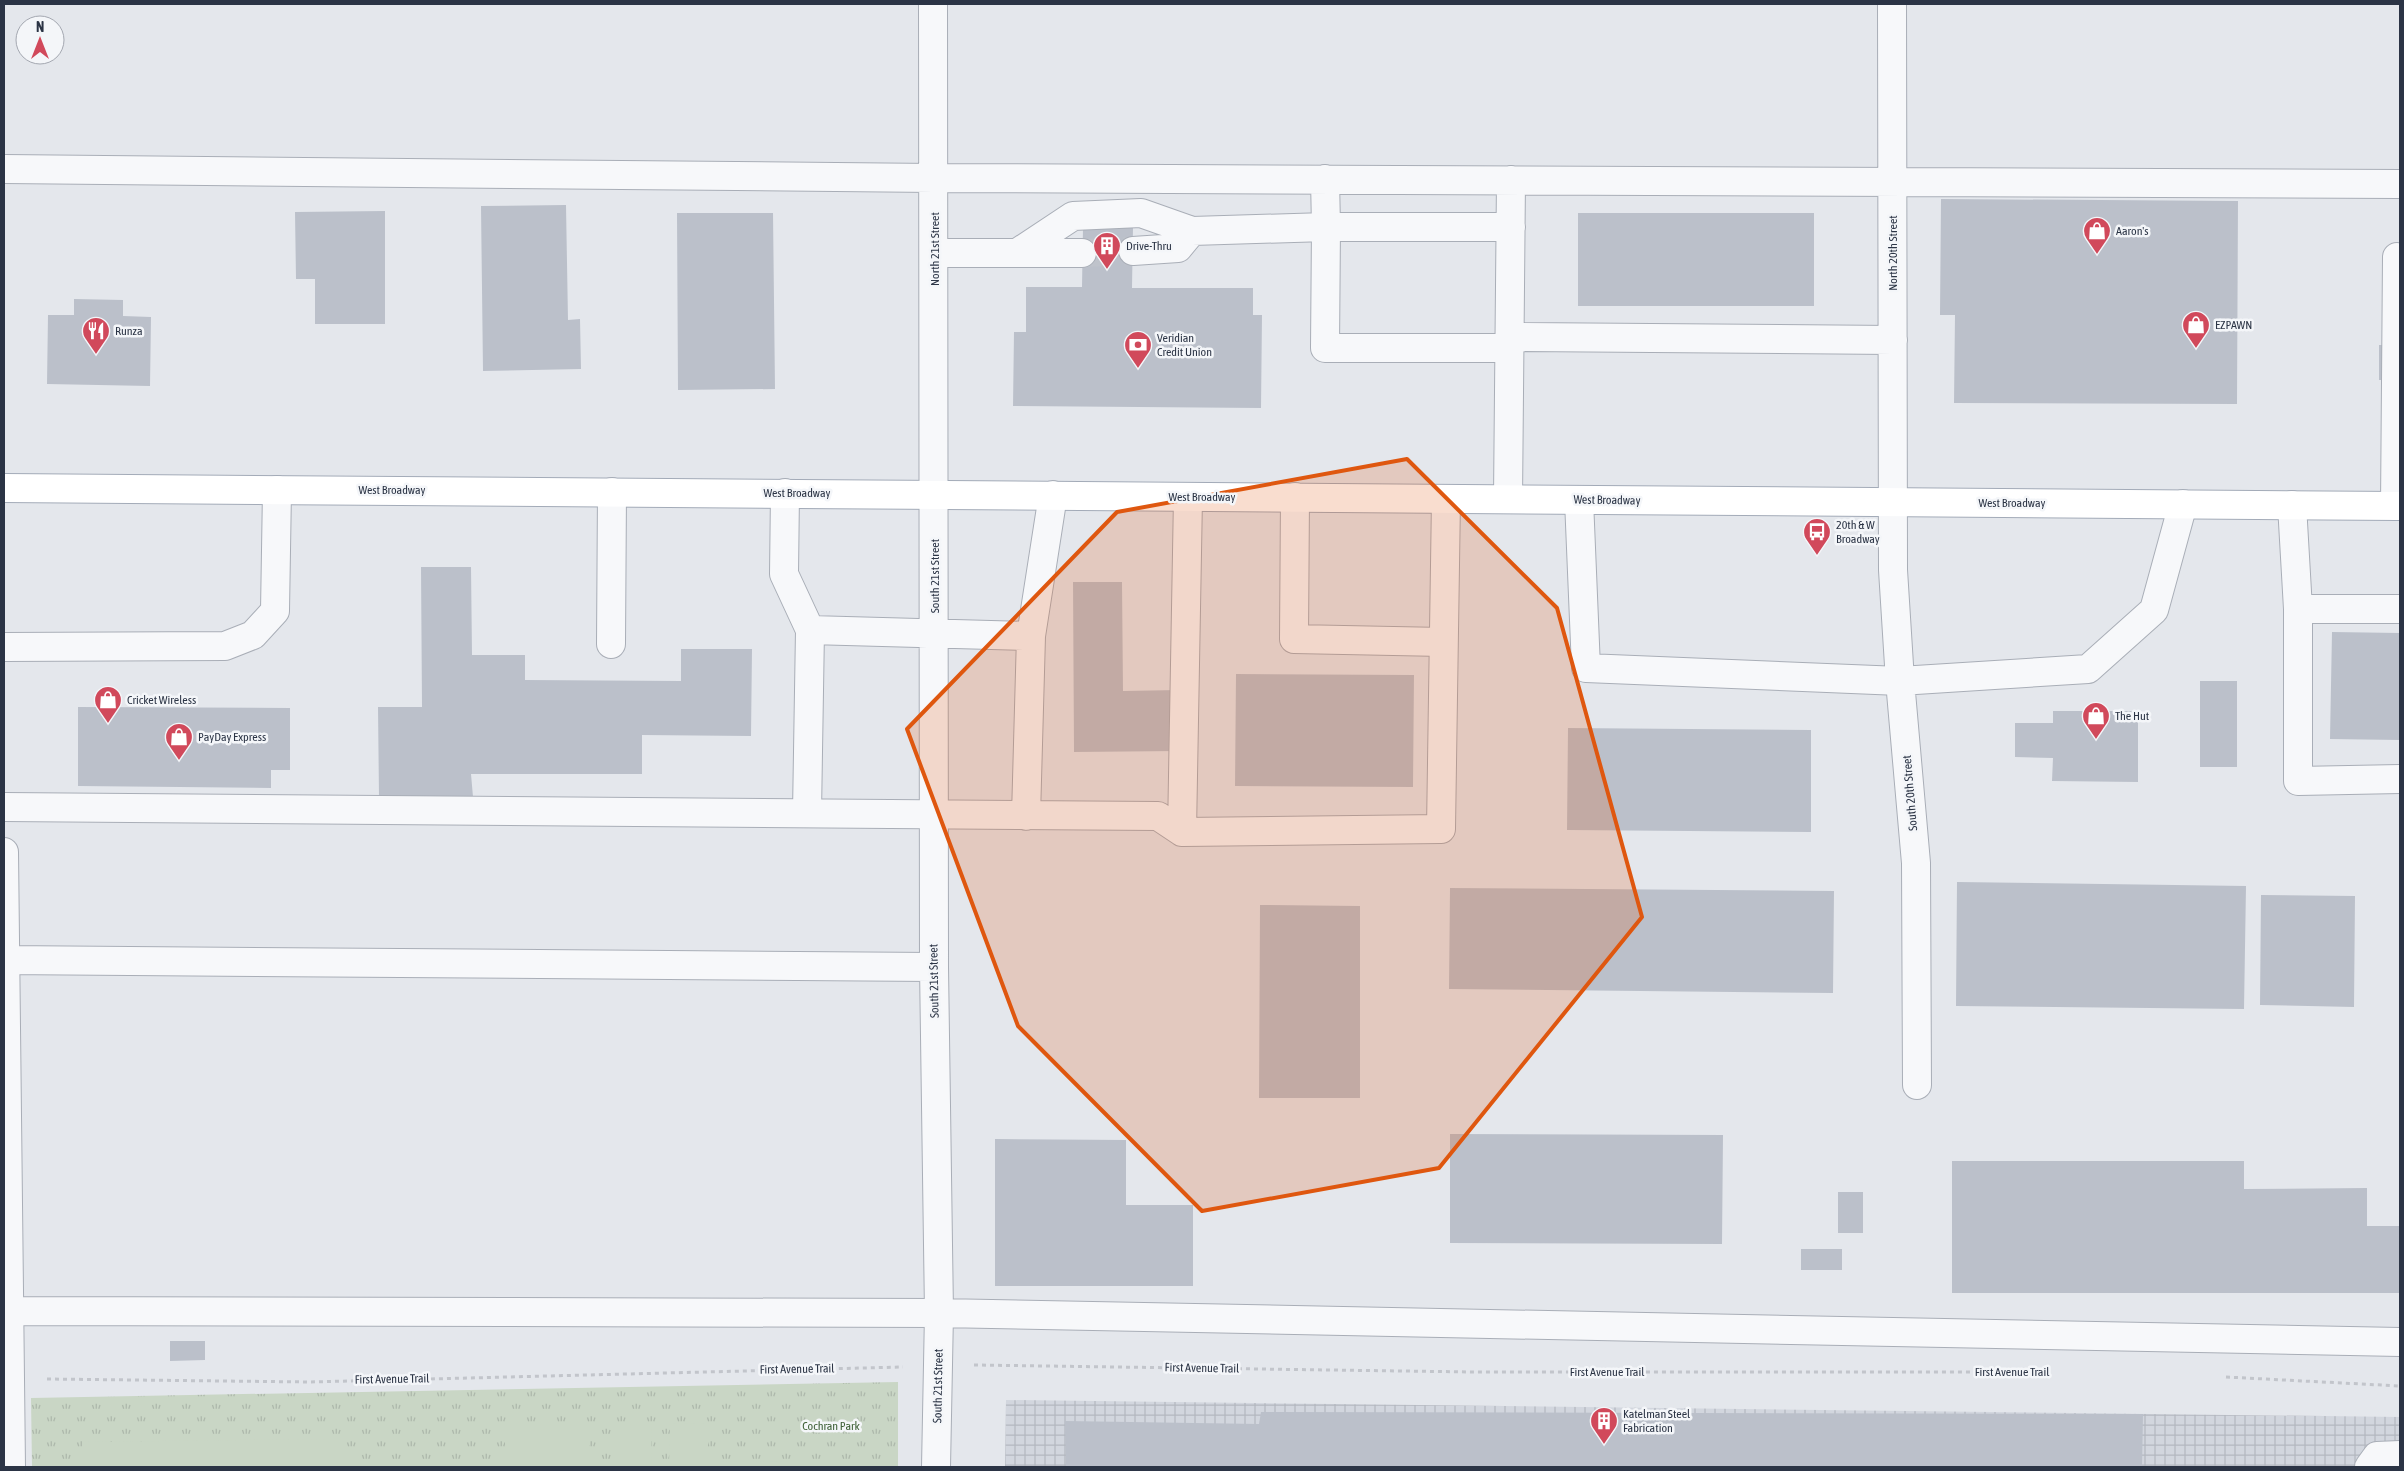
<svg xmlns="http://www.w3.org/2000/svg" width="2404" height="1471" font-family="'Asap Condensed',sans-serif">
	<defs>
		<pattern id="industrial-grid" width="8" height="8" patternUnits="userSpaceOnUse" patternTransform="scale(1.25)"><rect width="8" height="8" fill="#d2d6de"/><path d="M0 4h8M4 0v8" fill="none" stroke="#b4b8c0"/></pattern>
		<pattern id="grass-tufts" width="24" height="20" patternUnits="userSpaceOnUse" patternTransform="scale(1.25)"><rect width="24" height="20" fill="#c9d6c5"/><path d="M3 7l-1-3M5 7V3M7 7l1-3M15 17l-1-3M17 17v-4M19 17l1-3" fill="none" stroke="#adb8ab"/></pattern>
	</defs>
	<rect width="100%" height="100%" fill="#e4e7ec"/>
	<!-- industrial -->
	<path fill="url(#industrial-grid)" d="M1006,1400L2400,1417V1467H1005Z"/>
	<!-- grass -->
	<path fill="url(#grass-tufts)" d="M898,1382V1467H32L31,1398Z"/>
	<!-- garden -->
	<path fill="#c9d6c5" d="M613,1423H652L651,1467H613Z
		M670,1423L708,1424V1467H669Z
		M505,1426H589V1467H505Z
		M327,1439V1447H347L367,1467H83V1442Z
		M719,1461L789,1462V1467H719Z"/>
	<!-- building -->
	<path fill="#bbc0ca" d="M1941,199L2238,201L2237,404L1954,403L1955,315H1940Z
		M566,205L568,320L580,319L581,369L483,371L481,206Z
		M385,211V324H315V279H296L295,212Z
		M677,213H773L775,389L678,390Z
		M1578,213H1814V306H1578Z
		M1083,227H1133L1132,288H1253V315H1262L1261,408L1013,406L1014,332H1026V287H1082Z
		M74,299L123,300V316L151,317L150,386L47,384L48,315H74Z
		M2379,345H2400V380H2379Z
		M421,567H471L472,655H525V680L681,681V649H752L751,736L642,735V774H471L473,797H379L378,707H422Z
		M1073,582H1122L1123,691L1178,690L1179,751L1074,752Z
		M2332,632L2400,633V740L2330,739Z
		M1236,674L1414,675L1413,787L1235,786Z
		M2200,681H2237V767H2200Z
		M78,707L290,708V770H271V788L78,786Z
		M2053,711H2138V782L2052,781L2053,758L2015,757V723H2053Z
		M1568,728L1811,730V832L1567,830Z
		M1957,882L2246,886L2244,1009L1956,1006Z
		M1450,888L1834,891L1833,993L1449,989Z
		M2261,895L2355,896L2354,1007L2260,1005Z
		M1260,905L1360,906V1098H1259Z
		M1450,1134L1723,1135L1722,1244L1450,1243Z
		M995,1139L1126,1140V1205H1193V1286H995Z
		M1952,1161H2244V1189L2367,1188V1226H2400V1293H1952Z
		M1838,1192H1863V1233H1838Z
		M1801,1249H1842V1270H1801Z
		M170,1341H205V1360L170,1361Z
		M1261,1412L2143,1414L2142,1467H1066L1065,1421L1259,1424Z"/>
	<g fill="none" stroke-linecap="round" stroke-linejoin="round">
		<!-- minor-tunnel -->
		<path stroke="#bfc3cb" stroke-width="28" stroke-dasharray="28 14" stroke-linecap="butt" d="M1082,253L1133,251"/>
		<defs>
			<path id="minor" d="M933,4L934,967L939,1313L936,1467
				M1892,4L1893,570L1900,681L1916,863L1917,1085
				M4,169L934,178L2400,184
				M1133,251L1178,248L1192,231
				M934,253H1017L1073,216L1141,213L1192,231L1326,227L1325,179
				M1017,253H1082
				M1510,337L1893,340
				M1510,348H1325L1326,227H1511
				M785,493L784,574L810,630
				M1295,497L1294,639L1443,642
				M1508,499L1511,180
				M1579,500L1586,668L1900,681L2088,669L2154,610L2183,504
				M2292,505L2298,609V781L2400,779
				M2395,506L2397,257
				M2298,609H2400
				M1031,636L1053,495
				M611,644L612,492
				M4,647L225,646L253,635L275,611L277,490
				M4,807L1158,816L1182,832L1441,829L1446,499
				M807,813L810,630L1031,636L1026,816
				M1182,832L1188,497
				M4,852L11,1467
				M4,960L934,967
				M4,1311L939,1313L2400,1342
				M2369,1467L2377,1456L2400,1455"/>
			<path id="major" d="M4,488L2400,506"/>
		</defs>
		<!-- minor casing -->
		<use href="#minor" stroke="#a9aeb7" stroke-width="30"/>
		<!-- major casing -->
		<use href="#major" stroke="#a3abb8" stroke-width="30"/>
		<!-- path -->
		<path stroke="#c2c5cb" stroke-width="3" stroke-dasharray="4 4" stroke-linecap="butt" d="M974,1365L1473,1372H1975
			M2226,1377L2400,1386
			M47,1379L310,1382L903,1367"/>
		<!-- minor -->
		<use href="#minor" stroke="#f7f8fa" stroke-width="28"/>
		<!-- major -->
		<use href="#major" stroke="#fff" stroke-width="28"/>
	</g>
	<!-- marked area -->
	<path fill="#df570f" fill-opacity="0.2" stroke="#df570f" stroke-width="4" stroke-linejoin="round" d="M1407,459L1557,608L1642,917L1439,1168L1202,1211L1018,1026L907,729L1117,512Z"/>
	<!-- icons -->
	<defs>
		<symbol id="shop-pin" viewBox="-11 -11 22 30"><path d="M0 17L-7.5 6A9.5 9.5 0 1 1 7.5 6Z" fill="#d1495b" stroke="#f4f6f9"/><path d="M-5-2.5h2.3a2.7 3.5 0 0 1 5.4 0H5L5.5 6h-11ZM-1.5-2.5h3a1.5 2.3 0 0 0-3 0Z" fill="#fff"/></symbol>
		<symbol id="building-pin" viewBox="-11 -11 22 30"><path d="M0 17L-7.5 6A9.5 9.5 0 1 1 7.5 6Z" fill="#d1495b" stroke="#f4f6f9"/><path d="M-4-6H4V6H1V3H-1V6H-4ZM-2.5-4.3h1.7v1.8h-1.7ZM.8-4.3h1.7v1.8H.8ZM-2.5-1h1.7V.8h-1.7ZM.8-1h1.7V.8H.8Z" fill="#fff"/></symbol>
		<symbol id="restaurant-pin" viewBox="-11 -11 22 30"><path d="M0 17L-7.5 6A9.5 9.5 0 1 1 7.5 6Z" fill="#d1495b" stroke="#f4f6f9"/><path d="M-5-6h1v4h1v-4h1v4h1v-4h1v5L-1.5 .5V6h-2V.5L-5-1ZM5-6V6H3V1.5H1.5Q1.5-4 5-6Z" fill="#fff"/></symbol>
		<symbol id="bank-pin" viewBox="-11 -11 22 30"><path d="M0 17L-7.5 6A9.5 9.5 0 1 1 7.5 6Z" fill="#d1495b" stroke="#f4f6f9"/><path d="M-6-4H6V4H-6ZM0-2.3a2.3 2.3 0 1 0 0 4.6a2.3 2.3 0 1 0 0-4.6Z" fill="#fff"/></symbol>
		<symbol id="bus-pin" viewBox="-11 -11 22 30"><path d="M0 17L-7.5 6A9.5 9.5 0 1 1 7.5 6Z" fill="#d1495b" stroke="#f4f6f9"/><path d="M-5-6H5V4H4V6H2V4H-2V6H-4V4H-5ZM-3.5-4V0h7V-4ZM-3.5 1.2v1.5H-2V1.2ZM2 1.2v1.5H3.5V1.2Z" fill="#fff"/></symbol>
	</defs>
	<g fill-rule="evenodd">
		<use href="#shop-pin" x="2081" y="215" width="32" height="43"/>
		<use href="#building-pin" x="1091" y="230" width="32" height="43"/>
		<use href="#shop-pin" x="2180" y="309" width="32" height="43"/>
		<use href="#restaurant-pin" x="80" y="315" width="32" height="43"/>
		<use href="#bank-pin" x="1122" y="329" width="32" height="43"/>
		<use href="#bus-pin" x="1801" y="516" width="32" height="43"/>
		<use href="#shop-pin" x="92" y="684" width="32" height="43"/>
		<use href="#shop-pin" x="2080" y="700" width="32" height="43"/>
		<use href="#shop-pin" x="163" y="721" width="32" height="43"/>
		<use href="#building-pin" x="1588" y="1405" width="32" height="43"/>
	</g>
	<g text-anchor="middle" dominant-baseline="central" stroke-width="5" stroke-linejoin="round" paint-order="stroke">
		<!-- poi labels -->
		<g font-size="12" fill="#2b3445" stroke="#f4f6f9" text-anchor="start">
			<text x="2116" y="231">Aaron's</text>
			<text x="1126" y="246">Drive-Thru</text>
			<text x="2215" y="325">EZPAWN</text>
			<text x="115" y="331">Runza</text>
			<text x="1157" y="338">Veridian<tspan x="1157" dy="14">Credit Union</tspan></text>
			<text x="1836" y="525">20th &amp; W<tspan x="1836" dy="14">Broadway</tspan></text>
			<text x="127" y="700">Cricket Wireless</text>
			<text x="2115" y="716">The Hut</text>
			<text x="198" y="737">PayDay Express</text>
			<text x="1623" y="1414">Katelman Steel<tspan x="1623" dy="14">Fabrication</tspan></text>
		</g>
		<!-- street labels -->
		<g font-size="12" fill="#2b3445" stroke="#f4f6f9">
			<text transform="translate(935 249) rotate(-90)">North 21st Street</text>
			<text transform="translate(1893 253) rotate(-90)">North 20th Street</text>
			<text x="392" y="490">West Broadway</text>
			<text x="797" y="493">West Broadway</text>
			<text x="1202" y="497">West Broadway</text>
			<text transform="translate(1607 500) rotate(1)">West Broadway</text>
			<text x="2012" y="503">West Broadway</text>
			<text transform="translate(935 576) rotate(-90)">South 21st Street</text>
			<text transform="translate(1910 793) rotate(-95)">South 20th Street</text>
			<text transform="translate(934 981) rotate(-91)">South 21st Street</text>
			<text transform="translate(1202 1368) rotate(1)">First Avenue Trail</text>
			<text transform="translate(797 1369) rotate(-1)">First Avenue Trail</text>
			<text x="1607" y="1372">First Avenue Trail</text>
			<text x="2012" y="1372">First Avenue Trail</text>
			<text transform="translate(392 1379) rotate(-1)">First Avenue Trail</text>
			<text transform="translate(938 1386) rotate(-89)">South 21st Street</text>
		</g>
		<!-- park labels -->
		<g font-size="12" fill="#3f6138" stroke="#f4f6f9">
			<text x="831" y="1426">Cochran Park</text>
		</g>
	</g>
	<!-- border -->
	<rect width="2404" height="1471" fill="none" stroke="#2b3445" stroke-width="10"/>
	<!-- north arrow -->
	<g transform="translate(40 40)"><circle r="24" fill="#f4f6f9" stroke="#a4a8b1"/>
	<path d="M0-4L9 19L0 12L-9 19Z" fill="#d1495b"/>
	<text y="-8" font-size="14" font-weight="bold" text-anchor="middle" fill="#2b3445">N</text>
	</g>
</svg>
